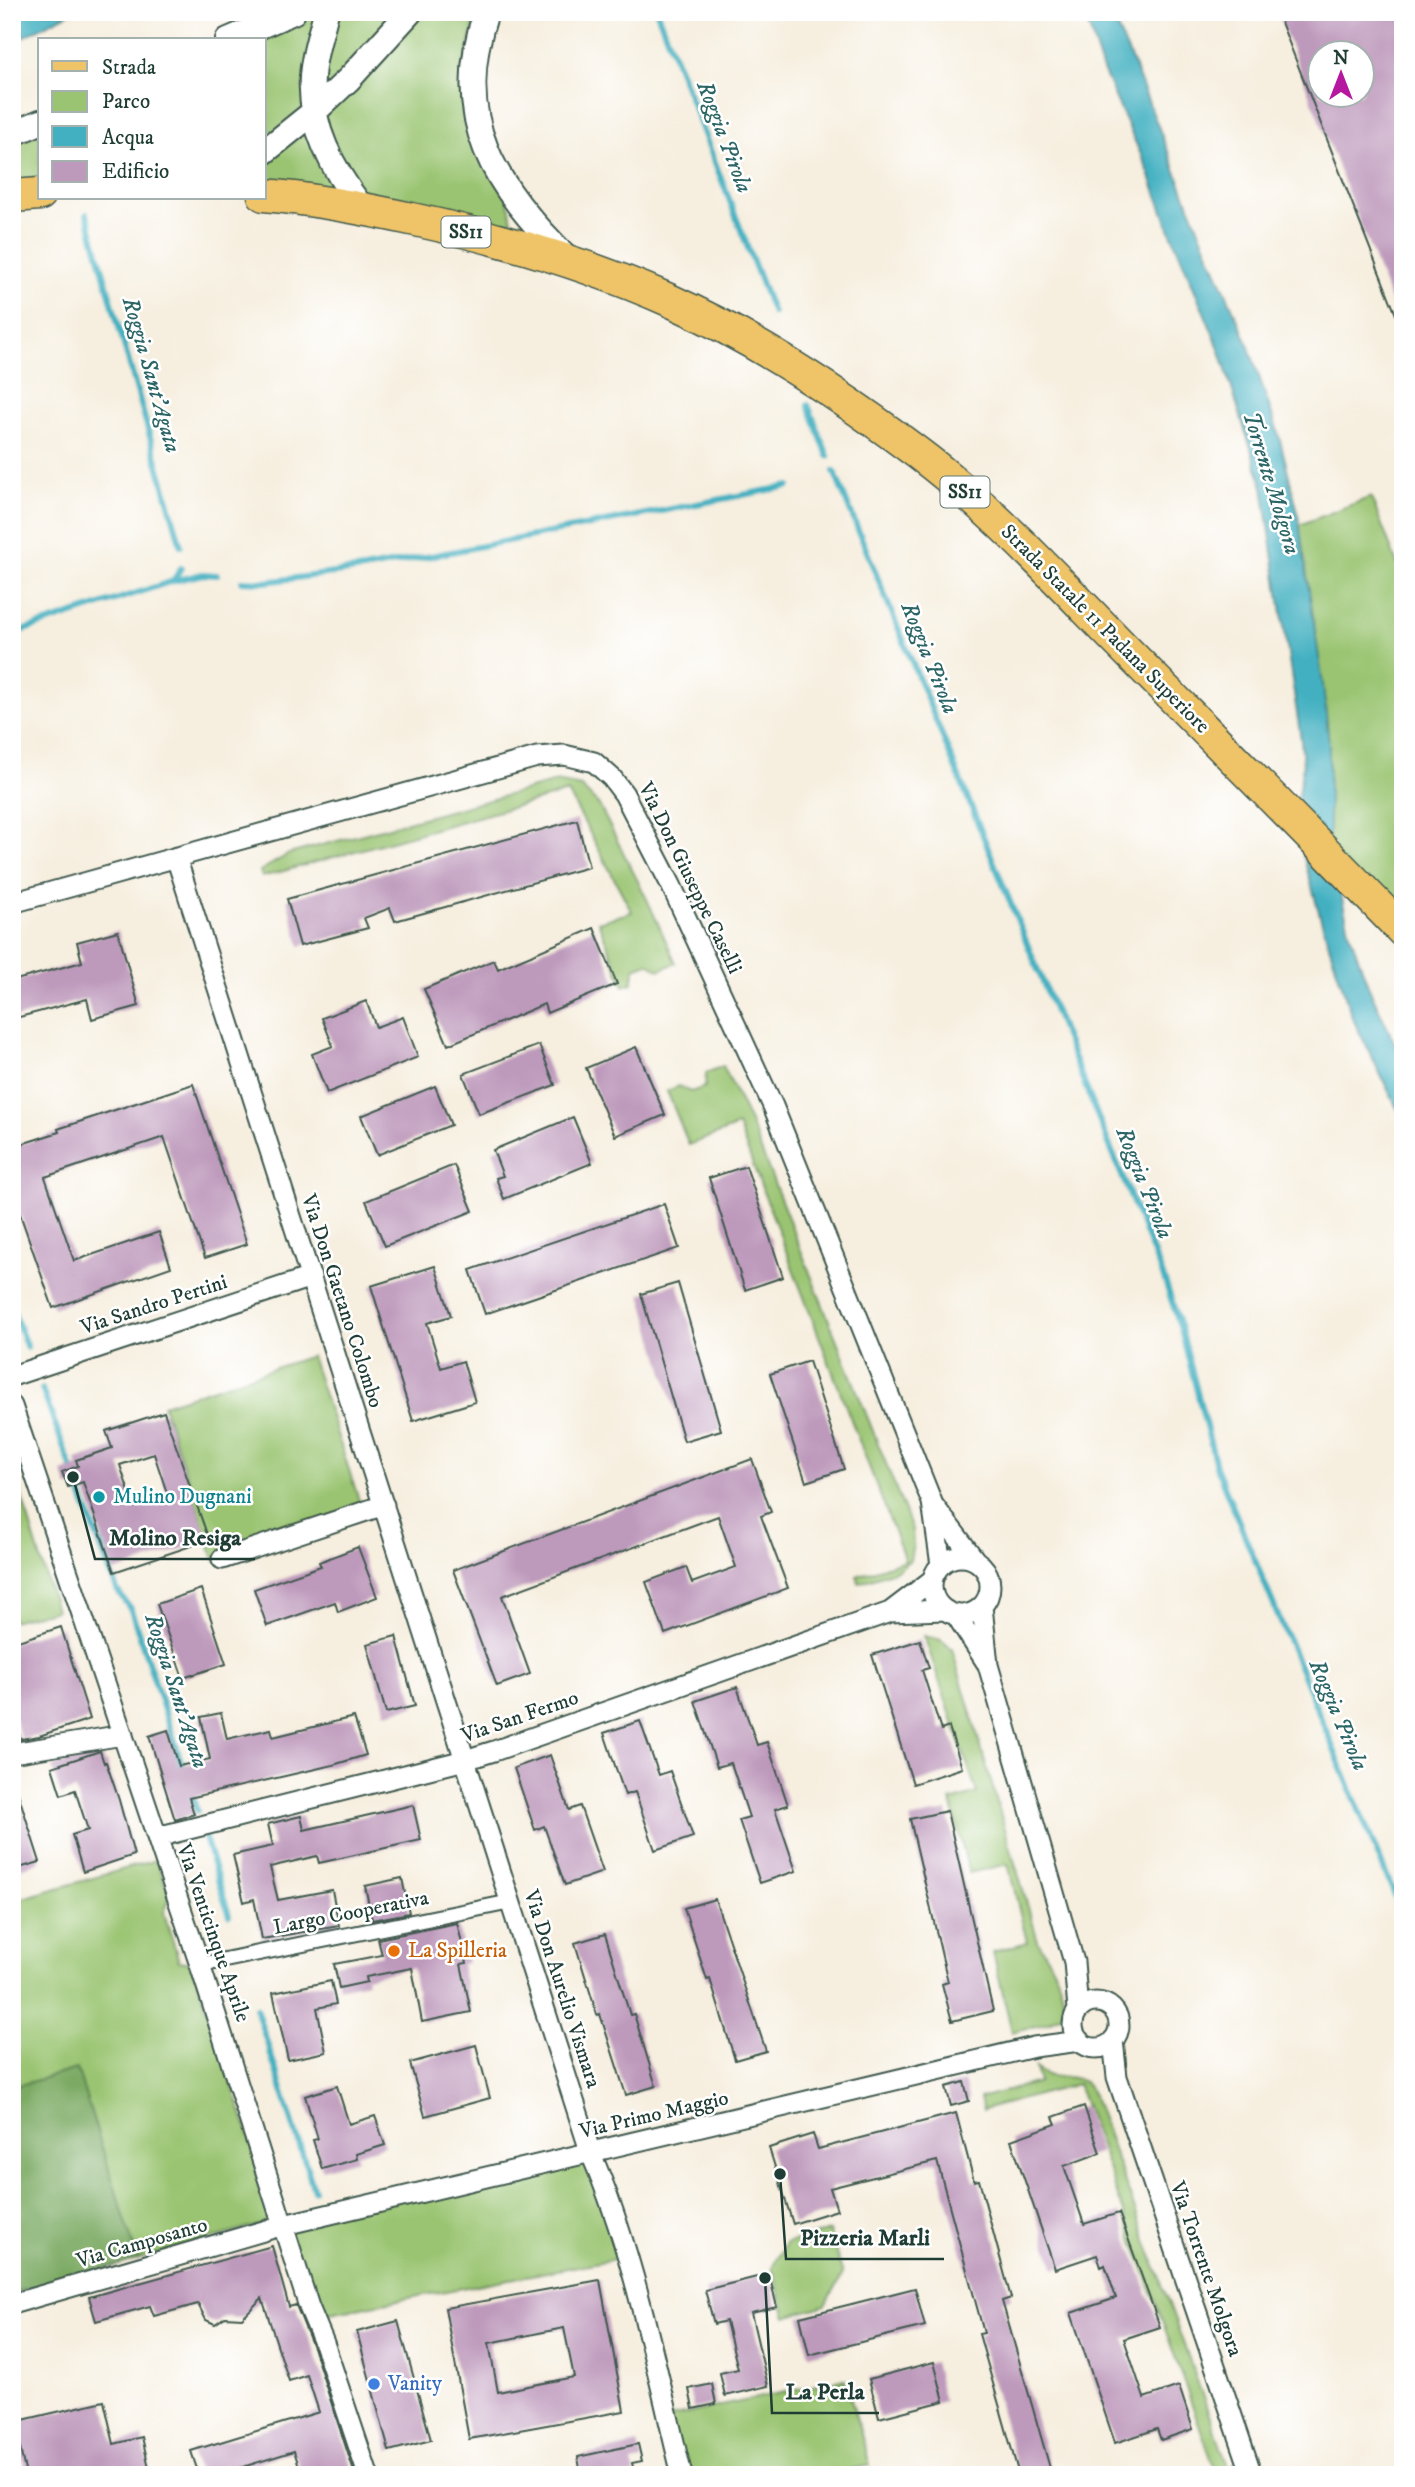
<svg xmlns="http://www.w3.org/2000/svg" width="1415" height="2487" font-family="'IM FELL DW Pica',serif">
	<rect width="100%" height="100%" fill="#fff"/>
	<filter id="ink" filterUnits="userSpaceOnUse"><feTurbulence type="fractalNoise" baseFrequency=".0143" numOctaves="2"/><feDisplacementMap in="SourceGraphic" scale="14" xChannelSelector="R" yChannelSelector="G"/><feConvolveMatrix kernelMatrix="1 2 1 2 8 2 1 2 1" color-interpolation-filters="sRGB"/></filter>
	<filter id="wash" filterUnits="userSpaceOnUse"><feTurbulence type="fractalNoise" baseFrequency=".00686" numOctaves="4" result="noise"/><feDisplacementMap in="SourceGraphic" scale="28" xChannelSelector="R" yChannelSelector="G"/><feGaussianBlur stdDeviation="1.57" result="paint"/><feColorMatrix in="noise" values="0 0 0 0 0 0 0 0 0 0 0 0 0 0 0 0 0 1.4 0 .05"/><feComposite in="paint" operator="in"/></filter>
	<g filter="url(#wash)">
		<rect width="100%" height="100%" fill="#f6eede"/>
		<!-- green -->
		<path fill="#9ac471" stroke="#5c8052" stroke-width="2" d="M316,12H477L465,64L510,209L512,222L499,225L264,181V40H252Z
			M40,132V182L12,185V145Z
			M1371,497L1403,579V930L1320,845L1284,531Z
			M556,782L581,787L599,805L646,897L676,963L660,970L648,963L635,968L632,983L624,986L598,922L632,912L568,792L262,877L260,871L289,854Z
			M723,1066L749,1120L912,1529L913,1545L910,1560L897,1570L859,1583L857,1576L905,1560L738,1126L689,1145L667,1091L679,1086L691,1092L705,1087L706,1073Z
			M311,1356L363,1512L215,1561L163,1405Z
			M12,1464L56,1610L12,1621Z
			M924,1636L941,1640L952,1649L1038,1941C1049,1959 1071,1995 1061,2016L1050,2022L1012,2032L993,1952L1027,1942L1008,1864L969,1873L951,1801L977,1793Z
			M156,1860L170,1897L164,1913L179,1961L191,1963L278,2220L12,2295V1901Z
			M1036,2068C1056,2087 1078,2065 1093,2094L1229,2469L1228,2475H1217L1078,2084L983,2110L980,2098L1039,2082Z
			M589,2155L626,2257L314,2316L285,2225Z
			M829,2231L843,2274L826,2305L786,2317L772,2267L786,2243Z
			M845,2379L870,2465L826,2475H682L666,2418Z"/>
		<!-- forest -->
		<path fill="#7baa63" stroke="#4d744c" stroke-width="2" d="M77,2069L138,2260L12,2292V2087Z"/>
		<!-- water -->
		<path fill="#43b0c1" stroke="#31767a" stroke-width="2" d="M12,12H71L12,43Z
			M1084,12H1110L1133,63L1204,242L1247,341L1278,432L1297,508L1323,684L1329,743V841L1350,934L1369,988L1403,1061V1120L1352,1017L1322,923L1303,855L1298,795L1303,765L1301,740L1263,487L1219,348L1170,231L1147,168L1102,68Z"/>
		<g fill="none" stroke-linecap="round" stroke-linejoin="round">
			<!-- stream -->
			<path stroke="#43b0c1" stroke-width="6" d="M657,12L773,313
				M87,214L181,546
				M808,405L828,456
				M834,471L1165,1281L1181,1329L1217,1469L1403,1915
				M173,581L203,574L217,575
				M242,581L265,582L364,569L789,486
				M12,634L173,581L181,568
				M12,1308L27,1348
				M42,1389L117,1590L131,1610L184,1770
				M190,1791L197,1811
				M205,1838L229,1915
				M256,2008L314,2190"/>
		</g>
		<g id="blocks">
			<!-- building -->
			<path fill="#bd99bb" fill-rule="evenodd" d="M1277,12H1403V329L1402,330ZM1320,52H1362V94H1320Z
				M577,820L589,867L395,921L390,908L364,918L368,928L300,946L287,899Z
				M594,928L617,984L547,1013L544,1004L448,1045L424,989L494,960L498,969Z
				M118,931L139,1006L92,1019L87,999L12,1019V981L82,962L77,942Z
				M366,1001L376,1027L403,1017L418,1057L327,1093L312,1054L333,1046L322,1018Z
				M539,1045L555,1085L479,1114L463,1074Z
				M636,1047L665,1115L615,1136L586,1068Z
				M193,1084L247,1244L205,1258L164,1137L45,1177L74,1261L159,1232L171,1267L53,1308L12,1191V1147L59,1132L58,1129Z
				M435,1086L451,1125L377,1155L361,1116Z
				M573,1117L592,1163L504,1199L496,1178L503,1176L493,1150Z
				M454,1165L473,1211L385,1246L366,1201Z
				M746,1166L783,1277L745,1290L709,1178Z
				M664,1204L679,1248L485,1314L470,1270Z
				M435,1266L451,1316L427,1323L441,1368L463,1361L475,1402L413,1421L371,1286Z
				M678,1283L721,1430L684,1441L641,1294Z
				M809,1361L844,1469L806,1482L770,1374Z
				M164,1412L209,1540L114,1572L83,1482L68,1487L62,1472L78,1466L76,1460L112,1448L106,1431ZM154,1454L168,1496L134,1507L120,1465Z
				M752,1459L771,1512L761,1516L788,1588L665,1634L646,1582L686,1567L692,1583L736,1567L718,1516L502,1596L530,1674L497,1686L453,1570Z
				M358,1547L377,1597L338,1612L335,1602L267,1626L254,1589L321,1566L319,1562Z
				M201,1589L226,1664L183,1678L157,1604Z
				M61,1627L90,1719L39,1736L21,1739L12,1711V1643Z
				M396,1636L415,1706L386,1713L367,1644Z
				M920,1640L929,1668L922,1670L941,1730L949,1727L962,1768L913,1784L872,1655Z
				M737,1687L757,1745L767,1742L788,1805L775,1809L796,1871L760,1883L739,1820L749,1817L731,1763L717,1767L695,1701Z
				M221,1713L227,1739L271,1729L273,1737L354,1717L366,1755L333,1765L189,1798L194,1814L175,1820L149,1736L168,1730L179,1766L210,1759L201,1717Z
				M640,1721L659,1775L670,1771L693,1837L655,1850L635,1792L625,1795L604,1733Z
				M100,1751L104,1763L106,1762L119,1800L134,1855L83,1872L72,1835L88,1830L75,1790L61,1795L52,1767Z
				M550,1755L569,1810L580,1806L603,1872L565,1885L544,1826L535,1830L514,1768Z
				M12,1787H16L40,1862L12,1870Z
				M413,1805L421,1840L319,1863L317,1856L270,1867L278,1900L332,1890L339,1926L262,1939L254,1899L244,1902L233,1855L273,1846L268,1824L301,1816L304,1830Z
				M947,1811L993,2011L952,2021L942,1984L948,1982L910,1819Z
				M402,1878L409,1913L372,1920L365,1886Z
				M715,1899L766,2051L735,2060L710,1979L707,1980L684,1908Z
				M457,1923L467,1963L461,1964L471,2012L422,2022L412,1968L366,1977L367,1982L339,1988L334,1964L382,1955L378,1939Z
				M605,1934L630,2015L634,2014L656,2086L626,2095L600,2014L597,2015L575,1943Z
				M331,1981L336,2004L317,2008L326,2052L288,2060L273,1993Z
				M476,2045L490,2098L425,2116L410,2063Z
				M964,2082L969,2101L951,2106L946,2087Z
				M337,2086L349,2124L375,2116L385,2145L356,2154L357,2159L322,2169L313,2140L318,2139L305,2096Z
				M1084,2106L1100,2153L1064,2166L1084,2224L1119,2213L1160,2327L1124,2339L1144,2398L1179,2386L1193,2429L1161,2440L1157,2429L1115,2443L1071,2313L1116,2298L1105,2265L1101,2267L1097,2255L1055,2269L1011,2140L1056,2124L1053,2117Z
				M956,2113L974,2181L979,2180L1011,2298L1002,2301L1052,2475H1019L979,2334L984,2333L937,2161L830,2188L837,2210L793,2224L769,2148L813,2134L818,2149Z
				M272,2246L289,2307L296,2305L313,2347L355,2475H302L294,2451L217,2475H199L191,2451L319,2412L307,2375L289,2381L262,2298L242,2318L225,2317L215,2324L206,2320L198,2304L154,2316L150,2306L96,2321L89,2297Z
				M769,2274L777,2307L751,2313L768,2386L725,2396L720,2373L738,2369L726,2321L714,2324L705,2290Z
				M600,2280L624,2411L469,2439L445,2308ZM564,2328L574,2377L498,2392L489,2343Z
				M915,2288L925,2326L809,2355L800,2317Z
				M398,2321L431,2440L389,2451L357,2332Z
				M934,2362L944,2401L879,2418L869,2379Z
				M712,2384L716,2404L693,2409L689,2389Z
				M104,2401L114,2444L142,2437L150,2472L137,2475H26L14,2422Z
				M638,2444L642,2461L632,2463L635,2475H581L578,2457Z"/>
		</g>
	</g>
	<g filter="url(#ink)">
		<use href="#blocks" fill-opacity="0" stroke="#3f584e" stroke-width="2"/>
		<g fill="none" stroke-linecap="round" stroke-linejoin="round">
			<defs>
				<path id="pedestrian" d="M200,1965L511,1902"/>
				<path id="minor" d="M176,857L591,2154C634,2252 656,2370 682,2475
					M12,903L537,757L564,755L594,762L612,778L624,794L671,885L773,1106L932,1502L941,1565
					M12,1376L311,1277
					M12,1406L200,1965L309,2307L324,2343L368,2475
					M934,1506L975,1560
					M932 1586a29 29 0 1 1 58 0a29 29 0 1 1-58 0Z
					M222,1559L384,1505
					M982,1606L988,1665L1074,1962L1078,2010
					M890,1612L944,1610
					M956,1615L986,1662
					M12,1753L123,1735
					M157,1837L465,1760L494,1751L890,1612L932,1580
					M1073 2025a23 23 0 1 1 46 0a23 23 0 1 1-46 0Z
					M1113,2040L1117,2077L1252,2475
					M12,2304L284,2225L1034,2047L1080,2041"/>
				<path id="tertiary" d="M326,12C321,34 313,55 312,77C309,126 333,170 362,208
					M486,12C450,120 494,186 569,260
					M228,40L293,12
					M12,134L40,122
					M264,152L315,111L349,79L410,12"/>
				<path id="primary" d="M264,195C315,199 366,209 416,220C503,239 588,264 669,300C758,340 842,396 919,454C992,509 1054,577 1118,642C1213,738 1309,834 1403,931
					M12,196L40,194"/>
			</defs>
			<!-- pedestrian casing -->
			<use href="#pedestrian" stroke="#3f584e" stroke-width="18"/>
			<!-- minor casing -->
			<use href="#minor" stroke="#3f584e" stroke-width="23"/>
			<!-- tertiary casing -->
			<use href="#tertiary" stroke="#3f584e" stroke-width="28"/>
			<!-- primary casing -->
			<use href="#primary" stroke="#3f584e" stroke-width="35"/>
			<!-- pedestrian -->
			<use href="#pedestrian" stroke="#fff" stroke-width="14"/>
			<!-- minor -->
			<use href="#minor" stroke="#fff" stroke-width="19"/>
			<!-- tertiary -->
			<use href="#tertiary" stroke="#fff" stroke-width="24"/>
			<!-- primary -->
			<use href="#primary" stroke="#efc469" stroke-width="32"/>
		</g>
	</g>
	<!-- markers -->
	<circle fill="#0f9aa8" stroke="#fff" stroke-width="2.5" cx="99" cy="1497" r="7"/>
	<circle fill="#e8710a" stroke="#fff" stroke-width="2.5" cx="394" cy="1951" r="7"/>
	<circle fill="#3f7fe0" stroke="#fff" stroke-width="2.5" cx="374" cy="2384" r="7"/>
	<g text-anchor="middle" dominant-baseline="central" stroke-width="5" stroke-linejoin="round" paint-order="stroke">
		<!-- shield labels -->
		<g fill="#fff" stroke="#627771" stroke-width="2">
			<rect x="441.5" y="216.5" width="49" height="31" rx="5"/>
			<rect x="940.5" y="476.5" width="49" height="31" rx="5"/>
		</g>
		<g font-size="19" font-weight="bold" fill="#1f3d34">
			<text x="466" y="232">SS11</text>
			<text x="965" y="492">SS11</text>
		</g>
		<!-- street labels -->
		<g font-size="21" fill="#1f3d34" stroke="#fff">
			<text transform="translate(1105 629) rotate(45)">Strada Statale 11 Padana Superiore</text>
			<text transform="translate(690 878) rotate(64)">Via Don Giuseppe Caselli</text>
			<text transform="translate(342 1301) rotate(72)">Via Don Gaetano Colombo</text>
			<text transform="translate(154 1305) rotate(-18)">Via Sandro Pertini</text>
			<text transform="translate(520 1717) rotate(-19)">Via San Fermo</text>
			<text transform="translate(351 1913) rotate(-11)">Largo Cooperativa</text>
			<text transform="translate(213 1933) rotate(71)">Via Venticinque Aprile</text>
			<text transform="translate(562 1989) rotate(72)">Via Don Aurelio Vismara</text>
			<text transform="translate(654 2115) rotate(-13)">Via Primo Maggio</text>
			<text transform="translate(142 2243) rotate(-16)">Via Camposanto</text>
			<text transform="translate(1206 2269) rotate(71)">Via Torrente Molgora</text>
		</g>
		<!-- culture labels -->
		<g font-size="21" fill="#0d838f" stroke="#fff" text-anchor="start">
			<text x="113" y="1497">Mulino Dugnani</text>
		</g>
		<!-- food labels -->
		<g font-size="21" fill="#c56008" stroke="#fff" text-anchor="start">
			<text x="408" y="1951">La Spilleria</text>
		</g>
		<!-- shop labels -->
		<g font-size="21" fill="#366cbe" stroke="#fff" text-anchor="start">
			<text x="388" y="2384">Vanity</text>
		</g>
		<!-- water labels -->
		<g font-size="23" font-style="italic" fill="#2c6565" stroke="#fff">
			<text transform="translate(724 137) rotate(69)">Roggia Pirola</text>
			<text transform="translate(151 375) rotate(74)">Roggia Sant'Agata</text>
			<text transform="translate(1271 483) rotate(73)">Torrente Molgora</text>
			<text transform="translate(929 658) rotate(68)">Roggia Pirola</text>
			<text transform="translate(1144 1183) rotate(68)">Roggia Pirola</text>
			<text transform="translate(176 1691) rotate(72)">Roggia Sant'Agata</text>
			<text transform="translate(1338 1715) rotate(67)">Roggia Pirola</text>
		</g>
	</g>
	<!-- callouts -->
	<path fill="none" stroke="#1f3d34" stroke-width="2.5" d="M73 1477L95 1559H255M780 2174L786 2259H944M765 2278L772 2413H879"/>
	<g fill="#1f3d34" stroke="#fff" stroke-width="2.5">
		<circle cx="73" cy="1477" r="7"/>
		<circle cx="780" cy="2174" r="7"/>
		<circle cx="765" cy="2278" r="7"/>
	</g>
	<g font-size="23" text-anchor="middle" font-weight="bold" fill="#1f3d34" stroke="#fff" stroke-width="5" stroke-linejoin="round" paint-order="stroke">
		<text x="175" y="1545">Molino Resiga</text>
		<text x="865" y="2245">Pizzeria Marli</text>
		<text x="825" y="2399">La Perla</text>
	</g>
	<!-- margin -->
	<rect width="1415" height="2487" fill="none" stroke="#fff" stroke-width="42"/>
	<!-- legend -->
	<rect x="38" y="38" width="228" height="161" fill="#ffffff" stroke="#a5b1ae" stroke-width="2"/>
	<rect x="52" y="61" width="35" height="10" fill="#efc469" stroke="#a5b1ae" stroke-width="2"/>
	<text x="102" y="74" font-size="21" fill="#1f3d34">Strada</text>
	<rect x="52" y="91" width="35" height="21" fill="#9ac471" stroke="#a5b1ae" stroke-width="2"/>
	<text x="102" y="108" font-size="21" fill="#1f3d34">Parco</text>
	<rect x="52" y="126" width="35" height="21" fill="#43b0c1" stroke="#a5b1ae" stroke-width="2"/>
	<text x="102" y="144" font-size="21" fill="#1f3d34">Acqua</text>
	<rect x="52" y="161" width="35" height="21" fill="#bd99bb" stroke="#a5b1ae" stroke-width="2"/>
	<text x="102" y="178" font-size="21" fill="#1f3d34">Edificio</text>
	<!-- north arrow -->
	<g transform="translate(1341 74)"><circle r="33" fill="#ffffff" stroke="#a5b1ae" stroke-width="2"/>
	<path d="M0-5L12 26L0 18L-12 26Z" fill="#b5179e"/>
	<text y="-10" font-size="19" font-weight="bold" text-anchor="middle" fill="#1f3d34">N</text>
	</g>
</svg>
